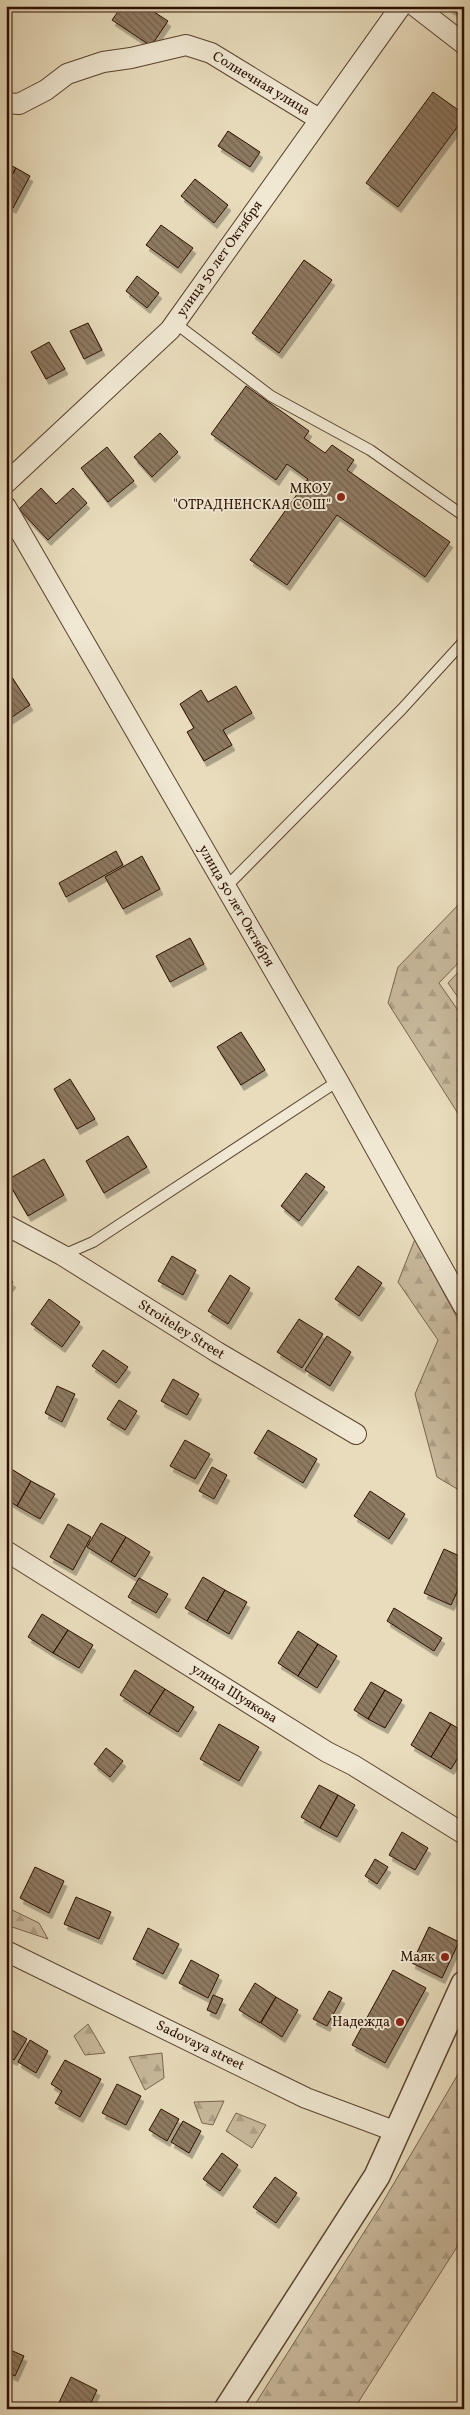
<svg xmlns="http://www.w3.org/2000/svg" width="470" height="2415" font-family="Vollkorn,serif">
	<defs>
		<pattern id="forest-firs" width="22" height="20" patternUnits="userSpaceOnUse" patternTransform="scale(1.25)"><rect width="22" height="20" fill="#c8b99c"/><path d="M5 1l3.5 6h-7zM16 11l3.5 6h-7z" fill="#ac9e85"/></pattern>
		<pattern id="building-back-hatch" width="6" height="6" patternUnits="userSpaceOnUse" patternTransform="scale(1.25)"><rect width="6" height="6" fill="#8e7a62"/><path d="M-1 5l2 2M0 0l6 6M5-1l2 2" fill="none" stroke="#74624e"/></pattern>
		<filter id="shadow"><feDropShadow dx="3" dy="5.5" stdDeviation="0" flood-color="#0004"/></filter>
	</defs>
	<rect width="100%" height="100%" fill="#e8dcbc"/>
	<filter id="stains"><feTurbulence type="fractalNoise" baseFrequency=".004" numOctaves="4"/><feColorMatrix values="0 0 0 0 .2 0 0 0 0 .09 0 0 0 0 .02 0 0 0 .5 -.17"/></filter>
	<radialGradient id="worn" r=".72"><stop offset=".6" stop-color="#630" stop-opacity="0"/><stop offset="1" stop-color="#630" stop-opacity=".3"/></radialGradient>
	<!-- green -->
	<path fill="#c8b99c" stroke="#7a644e" d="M464,966V1006L448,983Z"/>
	<!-- forest -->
	<path fill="url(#forest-firs)" stroke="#7a644e" d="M464,899V957L439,983L464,1019V1123L388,1003L398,967Z
		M415,1239L464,1331V1493L437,1477L415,1394L438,1340L398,1282Z
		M6,1907L39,1923L48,1939L12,1927L6,1922Z
		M88,2024L105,2053L85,2055L74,2036Z
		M162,2053L164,2078L145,2090L129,2057Z
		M464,2064V2236L354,2409H252L380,2207Z
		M224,2101L213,2125L202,2123L194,2102Z
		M236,2113L266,2125L252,2148L226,2131Z"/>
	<!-- building -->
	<path fill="url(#building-back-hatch)" stroke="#2c0f00" filter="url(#shadow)" d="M122,6H145L168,21L151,46L112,20Z
		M447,6H464V18Z
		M433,92L464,114V118L398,207L366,183Z
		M228,131L260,152L250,167L218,146Z
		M6,163L16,168L6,185Z
		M16,168L30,176L13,208L6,204V185Z
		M195,179L228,205L214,223L181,196Z
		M161,225L193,248L178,268L146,245Z
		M304,260L332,280L279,353L252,333Z
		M137,276L159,293L147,308L126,291Z
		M88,323L102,350L84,359L70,331Z
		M49,342L65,369L46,379L31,352Z
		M246,386L309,431L304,438L325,453L332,445L354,460L347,470L450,542L425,577L337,515L287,585L250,560L308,479L287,464L276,480L211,434Z
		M160,433L178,452L152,477L134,457Z
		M107,447L134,481L108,502L81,468Z
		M41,488L56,504L73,488L87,503L48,540L19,509Z
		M6,668L30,705L6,721Z
		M236,686L252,713L223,730L232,745L204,761L187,732L194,728L180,704L201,690L208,702Z
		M116,851L123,865L66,897L59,883Z
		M142,856L160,889L123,909L105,877Z
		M190,938L204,964L170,982L156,956Z
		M241,1032L265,1070L241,1085L217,1047Z
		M70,1079L95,1119L77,1129L54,1089Z
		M128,1136L147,1167L104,1193L86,1161Z
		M44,1159L64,1195L28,1216L7,1180Z
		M306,1173L325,1187L299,1221L281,1206Z
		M172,1256L196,1270L183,1295L158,1281Z
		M358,1266L382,1283L359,1316L335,1299Z
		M230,1275L250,1288L228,1324L208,1311Z
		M6,1277L13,1282L6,1291Z
		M49,1299L80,1322L62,1347L31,1324Z
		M299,1319L323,1334L302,1368L277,1352Z
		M327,1336L351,1352L330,1386L305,1370Z
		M103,1350L128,1367L116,1383L92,1366Z
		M173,1379L199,1394L187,1415L161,1401Z
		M57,1386L75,1394L62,1422L45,1413Z
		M119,1400L137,1411L125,1430L107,1419Z
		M268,1430L317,1459L303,1483L254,1453Z
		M185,1440L210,1454L195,1479L170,1466Z
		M8,1467L31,1481L17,1506L6,1499V1471Z
		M212,1467L227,1475L214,1499L199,1491Z
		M31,1481L55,1494L40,1519L17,1506Z
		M370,1491L405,1514L389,1539L354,1516Z
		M101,1523L126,1537L111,1562L87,1547Z
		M68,1524L91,1537L73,1570L50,1557Z
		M126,1537L150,1552L135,1577L111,1562Z
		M444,1549L464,1558V1577L451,1605L424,1593Z
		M203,1577L225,1590L207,1621L185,1608Z
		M139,1578L168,1594L156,1613L128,1597Z
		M225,1590L247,1602L229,1634L207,1621Z
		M394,1608L442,1638L434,1651L387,1621Z
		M42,1614L68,1630L53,1653L28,1637Z
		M68,1630L93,1645L79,1668L53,1653Z
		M298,1631L318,1644L298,1676L278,1663Z
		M318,1644L337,1656L317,1688L298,1676Z
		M135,1670L165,1689L149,1714L120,1695Z
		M371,1682L385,1690L368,1719L354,1710Z
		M165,1689L194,1707L178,1732L149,1714Z
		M385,1690L402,1700L385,1728L368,1719Z
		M430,1712L451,1724L431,1757L411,1745Z
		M219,1724L259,1747L239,1781L200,1759Z
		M451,1724L464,1732V1748L451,1769L431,1757Z
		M106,1748L123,1761L110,1777L94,1764Z
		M319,1785L338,1795L320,1828L301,1817Z
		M338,1795L355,1805L337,1837L320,1828Z
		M402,1832L428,1848L415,1870L389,1855Z
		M375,1859L388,1867L377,1884L365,1876Z
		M35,1867L64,1881L49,1913L20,1898Z
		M76,1897L111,1912L99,1939L64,1924Z
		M429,1927L459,1942L442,1978L412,1963Z
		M148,1928L179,1944L163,1974L133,1959Z
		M191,1960L219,1975L208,1998L179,1983Z
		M393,1970L426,1988L385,2063L352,2045Z
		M255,1983L276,1997L260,2023L239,2010Z
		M329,1991L342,1998L327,2026L313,2019Z
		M213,1995L223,1999L216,2014L207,2010Z
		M276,1997L298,2010L282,2037L261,2023Z
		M8,2028L27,2039L14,2060L6,2056Z
		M30,2040L48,2051L36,2073L18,2062Z
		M65,2060L101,2079L80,2117L55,2103L62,2091L51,2084Z
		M117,2084L141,2096L126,2125L102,2113Z
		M161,2109L179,2119L167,2141L149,2130Z
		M183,2121L201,2131L189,2153L171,2142Z
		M222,2153L238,2165L220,2191L203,2179Z
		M275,2177L297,2193L276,2223L253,2207Z
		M6,2348L24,2356L15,2376L6,2372Z
		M71,2377L97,2390L88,2409H56Z"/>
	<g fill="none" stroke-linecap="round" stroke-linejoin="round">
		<defs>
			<path id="service" d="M175,323L271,396L370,450L464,516
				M226,887L402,709L464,641
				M63,1255L93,1242L338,1081"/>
			<path id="minor" d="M415,6L464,44
				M6,103L19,104L46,90L67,74L103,62L131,58L186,45L211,53L319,119
				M6,483L170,330L401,6
				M6,507L338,1081L464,1307
				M6,1225L62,1255L217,1352L356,1434
				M6,1551L327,1752L353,1765L464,1834
				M6,1951L306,2098L397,2132"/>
			<path id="tertiary" d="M227,2409L377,2176L464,1984"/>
		</defs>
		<!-- service casing -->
		<use href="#service" stroke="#5b422f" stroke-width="12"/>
		<!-- minor casing -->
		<use href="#minor" stroke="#5b422f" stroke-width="22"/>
		<!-- tertiary casing -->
		<use href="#tertiary" stroke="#5b422f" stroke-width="28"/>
		<!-- service -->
		<use href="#service" stroke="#f0e8d3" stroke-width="10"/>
		<!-- minor -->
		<use href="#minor" stroke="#f0e8d3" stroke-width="20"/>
		<!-- tertiary -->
		<use href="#tertiary" stroke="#f0e8d3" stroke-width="25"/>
	</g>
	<!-- markers -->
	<g fill="#8f2418" stroke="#f0e8d3" stroke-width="2">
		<circle cx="341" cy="497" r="5"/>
		<circle cx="445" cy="1957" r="5"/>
		<circle cx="400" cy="2022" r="5"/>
	</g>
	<g text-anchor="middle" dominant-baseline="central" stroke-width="4" stroke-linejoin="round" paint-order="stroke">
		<!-- street labels -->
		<g font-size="14" fill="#2c0f00" stroke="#f0e8d3">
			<text transform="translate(261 84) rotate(31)">Солнечная улица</text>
			<text transform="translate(220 259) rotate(-55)">улица 50 лет Октября</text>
			<text transform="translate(236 906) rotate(60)">улица 50 лет Октября</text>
			<text transform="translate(181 1330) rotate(32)">Stroiteley Street</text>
			<text transform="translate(234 1694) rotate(32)">улица Шуякова</text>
			<text transform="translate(200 2046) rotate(26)">Sadovaya street</text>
		</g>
		<!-- poi labels -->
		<g font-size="14" fill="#2c0f00" stroke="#f0e8d3" text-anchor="end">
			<text x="331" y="489">МКОУ<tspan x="331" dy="16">"ОТРАДНЕНСКАЯ СОШ"</tspan></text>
			<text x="435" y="1957">Маяк</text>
			<text x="390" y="2022">Надежда</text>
		</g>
	</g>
	<!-- margin -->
	<rect width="470" height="2415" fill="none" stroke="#e8dcbc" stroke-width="25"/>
	<rect x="8" y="8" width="455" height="2400" fill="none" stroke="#2c0f00" stroke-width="2.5"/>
	<rect x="12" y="12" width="445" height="2390" fill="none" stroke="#2c0f00"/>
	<rect width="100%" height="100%" filter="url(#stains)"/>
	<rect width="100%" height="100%" fill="url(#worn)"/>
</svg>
